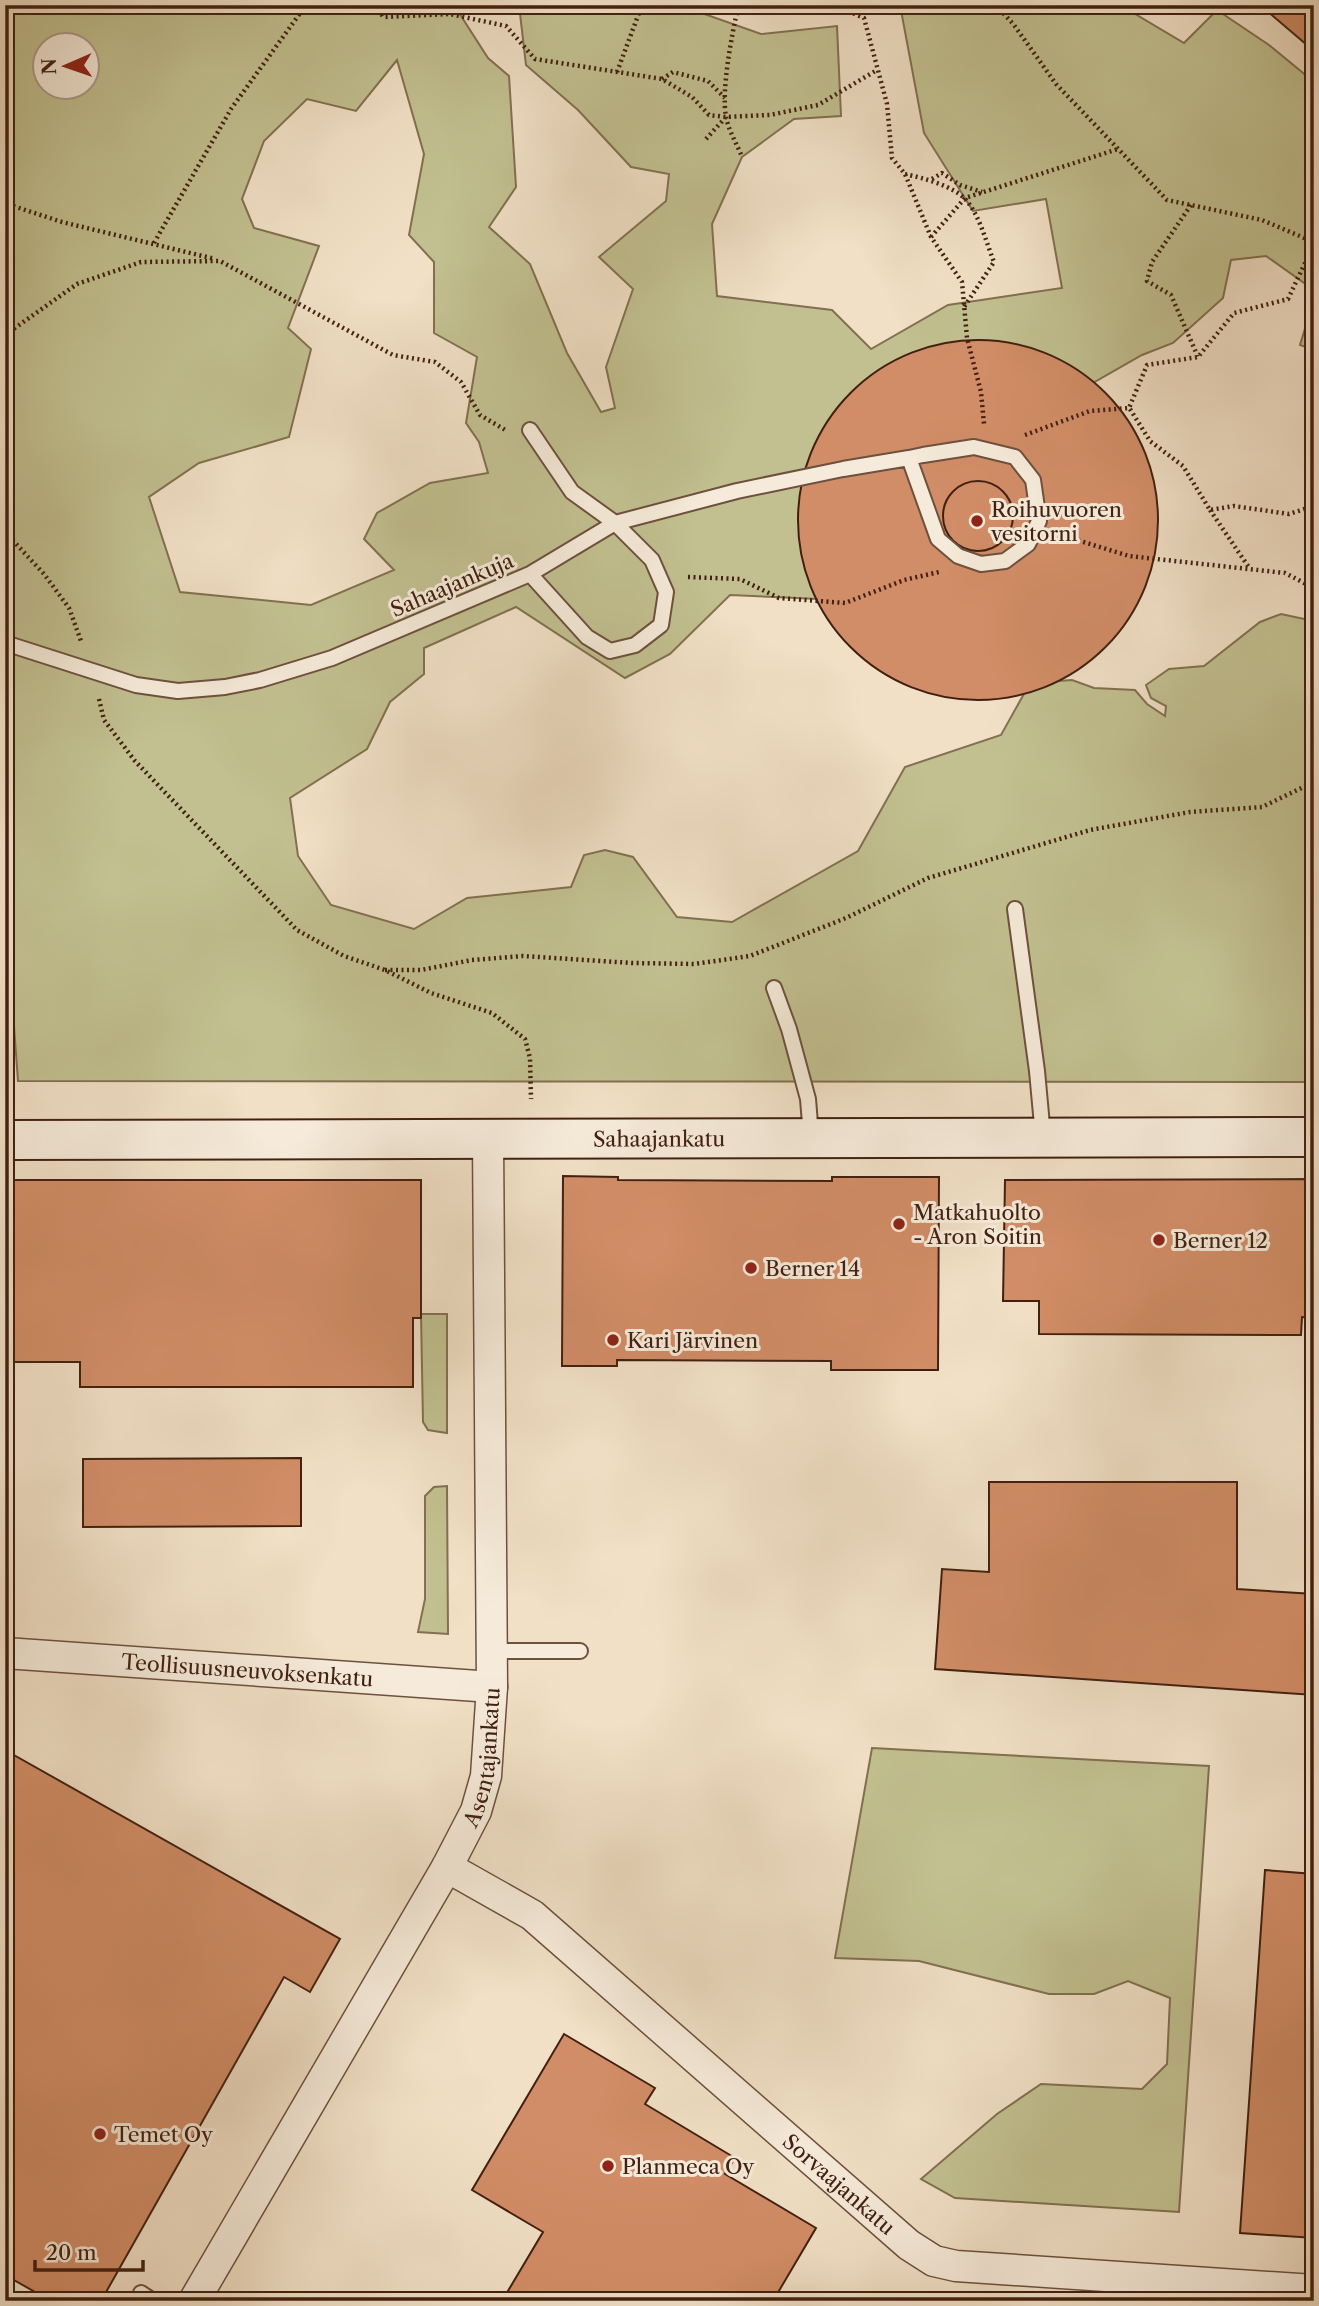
<svg xmlns="http://www.w3.org/2000/svg" width="1319" height="2306" font-family="'Libre Caslon Text',serif">
	<rect width="100%" height="100%" fill="#f1e0c6"/>
	<filter id="stains"><feTurbulence type="fractalNoise" baseFrequency=".00286" numOctaves="4"/><feColorMatrix values="0 0 0 0 .2 0 0 0 0 .09 0 0 0 0 .02 0 0 0 .5 -.17"/></filter>
	<radialGradient id="worn" r=".72"><stop offset=".6" stop-color="#630" stop-opacity="0"/><stop offset="1" stop-color="#630" stop-opacity=".3"/></radialGradient>
	<!-- green -->
	<path fill="#c2c090" stroke="#827050" stroke-width="2" fill-rule="evenodd" d="M5,5H454L488,58L509,76L516,187L489,227L530,264L567,353L601,412L615,408L606,367L633,289L599,257L666,201L669,174L631,167L578,110L526,65L519,5H679L761,34L837,26L841,116L794,119L742,157L712,224L717,296L832,310L871,349L948,305L1062,288L1046,199L973,211L924,133L900,5H1120L1184,43L1217,10L1269,45L1314,82V290L1266,256L1231,260L1223,298L1173,343L1142,355L1044,411L1056,481V590L992,614H921L819,599L730,595L670,654L625,678L516,607L424,648V674L390,702L367,749L290,798L298,856L331,905L414,929L467,898L571,887L584,855L605,850L633,857L677,917L732,922L858,851L905,767L1001,735L1030,683L1072,680L1094,688L1135,690L1147,704L1165,716L1166,706L1151,698L1146,685L1169,669L1204,666L1260,622L1281,614L1314,621V1082L18,1081L5,903ZM46,46H88V88H46ZM397,60L424,154L409,235L434,262V333L477,357L466,423L479,442L488,473L430,483L377,513L364,539L394,570L311,605L180,592L149,497L199,463L289,437L311,349L288,328L319,246L254,228L242,199L264,141L307,99L356,111Z
		M1314,299V350L1300,345Z
		M421,1314H447V1433L428,1430L423,1422Z
		M447,1486L448,1634L418,1632L425,1599V1496L434,1487Z
		M872,1748L1209,1766L1179,2212L955,2198L921,2179L997,2114L1041,2084L1142,2089L1167,2064L1170,1998L1128,1981L1094,1994H1049L919,1961L835,1958Z"/>
	<!-- building -->
	<path fill="#d18d67" stroke="#422011" stroke-width="2" d="M1260,5H1314V51Z
		M798 520a180 180 0 1 1 360 0a180 180 0 1 1-360 0Z
		M943 516a35 35 0 1 1 70 0a35 35 0 1 1-70 0Z
		M563,1176L618,1177V1180L832,1181V1177H939L938,1370H831V1361L617,1360V1366H562Z
		M1314,1179V1318L1302,1317L1301,1335L1039,1334V1301H1003L1005,1180Z
		M5,1180H421V1318H413V1387H80V1362H5Z
		M301,1458V1526L83,1527V1459Z
		M989,1482H1237V1589L1314,1594V1695L935,1669L942,1569L989,1572Z
		M5,1750L340,1939L310,1992L284,1977L101,2301H51L5,2275Z
		M1265,1870L1314,1874V2238L1240,2233Z
		M564,2034L655,2088L645,2104L735,2158L725,2174L816,2228L773,2301H502L543,2232L472,2190Z"/>
	<g fill="none" stroke-linecap="round" stroke-linejoin="round">
		<defs>
			<path id="lane" d="M530,430L572,492L615,523L652,560L666,592L661,625L635,645L610,651L587,637L530,574
				M5,643L136,685L178,691L225,687L260,680L332,658L530,574L615,523L737,491L843,469L909,458L923,455L974,447L1015,457L1033,480L1039,521L1028,544L1005,561L981,564L958,556L938,539L909,458
				M1015,909L1037,1071L1043,1136
				M774,988L789,1029L808,1099L811,1136
				M492,1651H580
				M141,2293L153,2301"/>
			<g id="street">
				<path id="s1" d="M5,1653L492,1687"/>
				<path id="s2" d="M447,1867L532,1915L909,2245L934,2261L956,2266L1314,2290"/>
				<path id="s3" d="M194,2301L447,1867L476,1811L486,1776L492,1687L488,1139"/>
			</g>
			<g id="secondary">
				<path id="s4" d="M5,1140L1314,1137"/>
			</g>
		</defs>
		<!-- lane casing -->
		<use href="#lane" stroke="#6e503e" stroke-width="18"/>
		<!-- street casing -->
		<use href="#street" stroke="#6e503e" stroke-width="33"/>
		<!-- secondary casing -->
		<use href="#secondary" stroke="#422011" stroke-width="42"/>
		<!-- path -->
		<path stroke="#422011" stroke-width="4.5" stroke-dasharray="2 3.5" stroke-linecap="butt" d="M376,5L383,17L450,14L506,26L535,59L662,79L692,97L709,115L726,117L770,115L818,105L877,70
			M732,5L738,8L746,5
			M833,5L864,18L887,104L892,158L905,174L931,237L962,282L967,338L981,392L984,424
			M996,5L1014,25L1056,84L1167,200L1262,220L1314,242
			M738,8C732,33 721,91 726,116C728,130 737,144 742,157
			M617,72L642,5
			M662,79L673,72L708,81L725,98
			M706,139L725,118
			M905,174C923,178 954,186 966,200C980,216 986,242 994,262L964,307
			M932,179L942,173L960,185L982,192
			M5,199L13,206L62,222L215,259
			M1191,205L1152,262L1147,281L1171,295L1198,357
			M931,237L965,198L1118,149
			M154,243L231,109L306,5
			M5,335L77,284L141,262L220,261L393,355L435,362L461,382L480,415L507,431
			M1130,409L1150,441L1183,466L1210,510L1234,506L1289,514L1314,506
			M1025,435L1090,411L1129,408L1147,365L1198,357L1234,313L1288,299L1314,244
			M1210,510L1250,569
			M5,532L44,574L69,608L81,641
			M1056,541L1077,540L1129,556L1285,573L1314,588
			M688,577L740,579L779,598L845,603L904,580L939,572
			M99,699L104,720L135,761L297,930L344,956L385,970L431,993L492,1013L525,1039L530,1058L531,1099
			M385,970H421L472,960L523,956L632,963L694,964L750,956L846,918L928,878L1090,830L1190,812L1262,807L1314,782"/>
		<!-- lane -->
		<use href="#lane" stroke="#f6ebda" stroke-width="14"/>
		<!-- street -->
		<use href="#street" stroke="#f6ebda" stroke-width="30"/>
		<!-- secondary -->
		<use href="#secondary" stroke="#f6ebda" stroke-width="38"/>
	</g>
	<!-- markers -->
	<g fill="#8f2418" stroke="#f6ebda" stroke-width="2.5">
		<circle cx="977" cy="521" r="7"/>
		<circle cx="899" cy="1224" r="7"/>
		<circle cx="1159" cy="1240" r="7"/>
		<circle cx="751" cy="1268" r="7"/>
		<circle cx="613" cy="1340" r="7"/>
		<circle cx="100" cy="2134" r="7"/>
		<circle cx="608" cy="2166" r="7"/>
	</g>
	<g text-anchor="middle" dominant-baseline="central" stroke-width="6" stroke-linejoin="round" paint-order="stroke">
		<!-- poi labels -->
		<g font-size="21" fill="#422011" stroke="#f6ebda" text-anchor="start">
			<text x="991" y="509">Roihuvuoren<tspan x="991" dy="24">vesitorni</tspan></text>
			<text x="913" y="1212">Matkahuolto<tspan x="913" dy="24">- Aron Soitin</tspan></text>
			<text x="1173" y="1240">Berner 12</text>
			<text x="765" y="1268">Berner 14</text>
			<text x="627" y="1340">Kari Järvinen</text>
			<text x="114" y="2134">Temet Oy</text>
			<text x="622" y="2166">Planmeca Oy</text>
		</g>
		<!-- street labels -->
		<g font-size="21" fill="#422011" stroke="#f6ebda">
			<text transform="translate(452 585) rotate(-23)">Sahaajankuja</text>
			<text stroke="none"><textPath href="#s4" startOffset="654">Sahaajankatu</textPath></text>
			<text stroke="none"><textPath href="#s1" startOffset="243">Teollisuusneuvoksenkatu</textPath></text>
			<text stroke="none"><textPath href="#s3" startOffset="620">Asentajankatu</textPath></text>
			<text stroke="none"><textPath href="#s2" startOffset="506">Sorvaajankatu</textPath></text>
		</g>
	</g>
	<!-- margin -->
	<rect width="1319" height="2306" fill="none" stroke="#f1e0c6" stroke-width="28"/>
	<rect x="7" y="7" width="1305" height="2292" fill="none" stroke="#422011" stroke-width="3.5"/>
	<rect x="14" y="14" width="1291" height="2278" fill="none" stroke="#422011" stroke-width="2"/>
	<!-- north arrow -->
	<g transform="translate(66 66) rotate(268)"><circle r="33" fill="#f6ebda" stroke="#ae9a8a" stroke-width="2"/>
	<path d="M0-5L12 26L0 18L-12 26Z" fill="#8f2418"/>
	<text y="-10" font-size="19" font-weight="bold" text-anchor="middle" fill="#422011">N</text>
	</g>
	<!-- scale -->
	<path d="M35 2260v10h108v-10" fill="none" stroke="#422011" stroke-width="3.5"/>
	<text x="46" y="2260" font-size="21" fill="#422011" stroke="#f6ebda" stroke-width="5" paint-order="stroke">20 m</text>
	<rect width="100%" height="100%" filter="url(#stains)"/>
	<rect width="100%" height="100%" fill="url(#worn)"/>
</svg>
